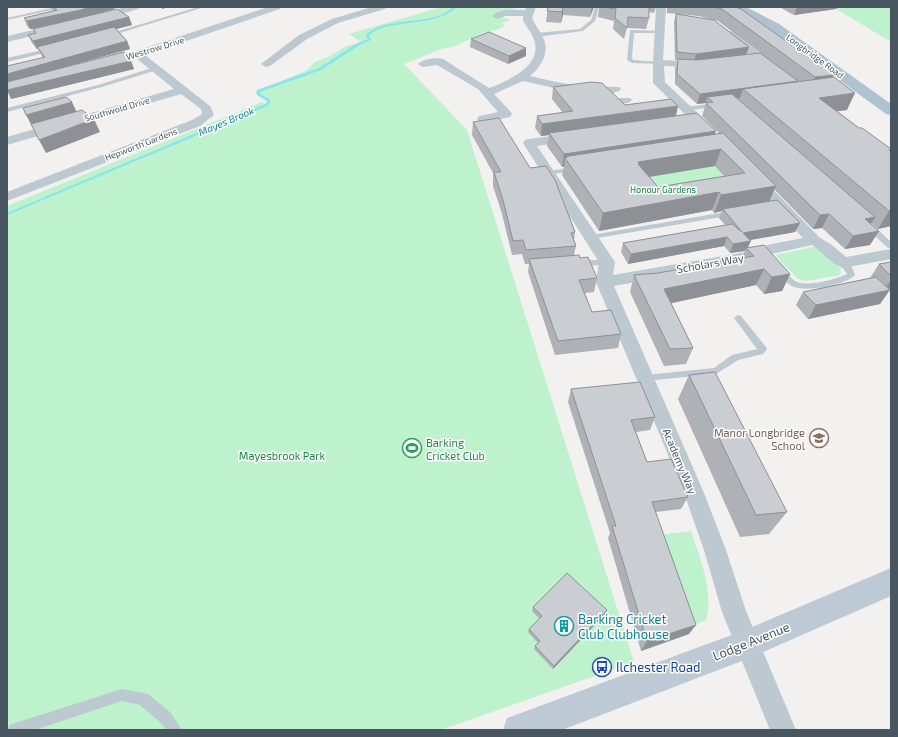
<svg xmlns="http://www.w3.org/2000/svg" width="898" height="737" font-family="'Exo 2',sans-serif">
	<rect width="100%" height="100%" fill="#f3f0f0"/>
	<!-- green -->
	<path fill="#bdf2cd" d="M441,7H521L493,14L511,20L502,23L505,26L499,29L483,33L453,47L441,49L404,64L467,130L634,662L441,730H7V206L262,102L265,104L268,100L256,94V91L306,71L315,62L330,56L344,47L361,42L349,34Z
		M833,7H891V42Z
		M715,166L751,185L587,213L574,192L634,179Z
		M818,246L841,269L840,275L805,281L797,278L775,255Z
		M691,531C700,558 714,592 706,620L690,627L657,535Z"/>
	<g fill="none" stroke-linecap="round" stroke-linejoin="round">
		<!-- stream -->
		<path fill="#88e4f0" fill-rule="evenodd" d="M454,7H457C440,23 413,21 391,26C383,27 374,30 369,36L371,39V40L358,46L321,70L260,92V94L269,99L271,102L267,106L7,215V213L265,104L267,102V101L257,95V90L319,68L356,44L368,39L366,36V35C381,19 417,23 438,16C444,14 449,11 454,7Z"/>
		<!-- lane -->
		<path fill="#bdc9d0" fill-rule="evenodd" d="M56,7H65L7,20V18Z
			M198,7H205L110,36L105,35Z
			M595,7H599L595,21L583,31L536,37L533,35L536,33L580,29L591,20Z
			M630,30L663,31V33H634L632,57L633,60L660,62V64L632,63L627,60Z
			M51,48L53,49V51L7,62V58Z
			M155,67L158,69L157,70L102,87L7,112V108L98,85Z
			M717,103L719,104V106L686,111L683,109L686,107Z
			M574,167L577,169L576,170L549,175L546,173L549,171Z
			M731,211L735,213L734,215L591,239L587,237L591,235Z
			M866,224H872L891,242V248H888L866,228Z
			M607,259L610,260L611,262L610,264L578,267L574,264L578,261Z
			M843,260C849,262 854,269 855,275C846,285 805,293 792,286C786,283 781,277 777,271L778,269H784C788,274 792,280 797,282C808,287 837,279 847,274L839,263Z
			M738,315L741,316L766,347L767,349L763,354L738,360L716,374L645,381L642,380L640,378L642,376L645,375L714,368L732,355L757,349L734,318Z
			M122,689L148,694L170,712L182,730H167L160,722L140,705L122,701L35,730H8L10,725L15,723Z"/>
		<!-- street -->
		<path fill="#bdc9d0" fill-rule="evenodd" d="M125,7H140L138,9L97,21L92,18L94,16Z
			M268,7H282L280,9L145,55L210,106L214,115L200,126L7,201V192L192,120L202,114L201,109L181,94L7,145V137L174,89L136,58L128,60L123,57L124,55Z
			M372,7H387L385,9L338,23L307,39L270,66L266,67L261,64L299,35L332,19Z
			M526,7H536L532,18C535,25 540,31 543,37C550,52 542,66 530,76L556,82L580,86L619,87L621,89L619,91L613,93L618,98H630L632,100L630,102C613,107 612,106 601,93L568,91L523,81L494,94L510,111L512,114L510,117L483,123L479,122L477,119L479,116L498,112L478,89L437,65L423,67L418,64C423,59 436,57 443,59L489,88C510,80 547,64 532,35C529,29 522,23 523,16H506L497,19L492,16C500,8 515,10 525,10Z
			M656,7H666L663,60L701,62L706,65L701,68L664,66L665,82L713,128L715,131L713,134H705L653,83V63Z
			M59,24L62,25L64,27L62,29L7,42V36Z
			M729,31L733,32L776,66L777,68L776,70H768L725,36L724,34L725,32Z
			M573,133L577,134L579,137L577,140L537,146L615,262L613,275L752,251L762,246L803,238L749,181L747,178L749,175H759L819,237L832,245L846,257L891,249V259L843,268C832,265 822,251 812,245L767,255L762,258L757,260L614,286L704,493L726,550L746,611L796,730H770L722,612L704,550L684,493L596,282L599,262L523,143L525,140L529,139Z"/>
		<!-- secondary -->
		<path fill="#bdcad5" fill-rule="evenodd" d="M891,568V596L747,659L562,730H503L507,718L745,630Z"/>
		<!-- primary -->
		<path fill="#afc2d0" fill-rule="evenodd" d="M731,7H746L779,24L891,104V115L886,114L771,30L753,18L733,9Z"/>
	</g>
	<!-- wall -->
	<path fill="#aeb1b5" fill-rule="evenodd" d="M51,7H115L114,9L102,12L129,17L132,25L116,29L127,41L130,49L64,67L131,61L134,69L11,99L43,58L38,49H37L32,43L28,35L35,33L33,29H30L27,26L24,18L53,11Z
		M548,7H594L590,17L563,15L561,23L546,22Z
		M599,7H656L654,13L649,12V18L646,29L627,28L624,39L613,29L614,21L598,17Z
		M667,7H735L834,75L832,78L847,110L837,111L859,128L891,149V226L878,229L871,223V224L870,245L845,249L822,228L813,229L774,189L769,201L800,223L795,232L750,240L748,248L790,274L782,291L764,294L756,285L671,303L693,348L686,364L664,366L630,292L634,275L658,273L742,258L745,251L730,253L724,246L628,264L621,252L623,243L725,225L719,218L722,211L714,213L712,210L599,231L562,175L564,167H562L547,146L549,135L541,136L535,128L537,116L563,113L552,99L553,87L625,105L678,106L676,116L715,134L719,133L702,116L706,103L697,104L675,84V69L678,60H675L674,22L676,14L749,47L746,54L798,81V82H799L718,21L699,16L667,13ZM715,166L724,176L658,187L649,177Z
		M780,7H838L836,9L794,15L788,12Z
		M471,39L526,56L508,64L470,47Z
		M473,122L530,168L575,232L574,240L576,246L574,255L580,258L597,278L594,292L585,293L592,312L621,334L618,348L555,355L528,272L529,264H525L522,254L512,255L502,214L493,186V173L472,135Z
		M891,262V290H889L880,304L808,319L796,305L803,292L870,278L879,264Z
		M689,375L787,512L769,534L740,537L678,399Z
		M571,389L655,417L650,430L636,432L647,462L688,497L681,509L656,512L689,634L641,651L608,538L610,533L568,402Z
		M533,607L605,614L553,669L534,649L535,646L538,643L528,632L529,629L540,619L532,611Z"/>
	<!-- shaded-wall -->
	<path fill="#8d9094" d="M90,7H115L114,9L84,18L30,29L27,21Z
		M162,7H170L162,9Z
		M563,7V15L561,23L562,12Z
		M592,7H594L590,17Z
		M797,7H838L836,9L794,15Z
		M129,17L132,25L39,49L37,47L38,49H37L33,41Z
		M127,41L130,49L7,83V74Z
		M749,47L746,55L694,61L696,54Z
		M526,48V56L508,64L509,56Z
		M131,61L134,69L11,99L7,90Z
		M834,75L828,87L810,90L815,77Z
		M798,81L794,92L743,89L740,98L713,102L707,97L706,103L697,104L700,94Z
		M855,93L847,110L812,115L819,98Z
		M72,102L78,115L33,128L26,115Z
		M678,106L675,118L549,133V135L541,136L542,124Z
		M94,119L100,132L46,153L39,140Z
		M716,131L711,144L565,158L564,167H562L564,154Z
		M721,149L715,166L636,179L638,162Z
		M776,186L768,204L723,209L722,211L714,213L721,195Z
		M719,192L712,210L599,231L603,213Z
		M891,210V226L878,229L889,211Z
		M829,214L822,228L813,229L820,215Z
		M875,217L867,231L865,219Z
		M800,223L795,232L739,242L743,233Z
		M879,231L870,245L845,249L853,236Z
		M727,237L724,246L628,264L631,254Z
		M751,241L747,249L746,248L745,251L730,253L733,244Z
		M764,269L756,285L658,306L664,289Z
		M790,274L782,291L764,294L772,277Z
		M891,280V290L883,291Z
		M890,290L880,304L808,319L816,305Z
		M607,610L605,614L553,669L554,666Z
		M696,625L689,634L641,651L647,641Z"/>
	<!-- building -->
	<path fill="#caced3" stroke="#8d9094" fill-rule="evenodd" d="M53,7H90L81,10L27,21L24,18L57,10Z
		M548,7H563L562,12L547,11Z
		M603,7H649V18L628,17L627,28L615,18L616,9Z
		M713,7H735L741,9L834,75L815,77L722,9Z
		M117,9L129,17L33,41L28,35L36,33L33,29Z
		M676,14L714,20L749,47L696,54L677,52Z
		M114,27L127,41L7,74V66L45,57L37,47Z
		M489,32L526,48L509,56L471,39Z
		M124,52L131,61L7,90V82Z
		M760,53L798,81L700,94L677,74L678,59L697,60Z
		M834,77L855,93L819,98L859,128H862L891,149V150H889L891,152V210L889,211L743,89Z
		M591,82L602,83L625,105L671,99L678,106L542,124L537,116L573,111L553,87Z
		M732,94L875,217L865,219L879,231L853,236L829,214L820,215L706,103L713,102L707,97Z
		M66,97L72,102L26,115L23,108Z
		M82,110L94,119L39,140L31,124Z
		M697,113L716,131L564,154L549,133Z
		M499,118L530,168L546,166L555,180L575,232L571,233L576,246L526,250L523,240L513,241L503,200L494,172H501L473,122Z
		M723,133L776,186L721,195L719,192L603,213L565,158L569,156ZM721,149L745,173L658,187L638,164H640L638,162Z
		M777,200L800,223L743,233L751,241L733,244L727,237L631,254L623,243L732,224L742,232L723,209Z
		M764,245L790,274L772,277L764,269L664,289L693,348L670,349L634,275L658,273L754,256L746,248Z
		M579,255L580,258L588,257L597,278L579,280L592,312L611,310L621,334L558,341L529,259Z
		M891,262V276L879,264Z
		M876,277L890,290L816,305L803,292Z
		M715,372L787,512L756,515L689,375Z
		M640,382L655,417L631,420L647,462L671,459L688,497L652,502L696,625L647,641L612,526H616L571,389Z
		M567,573L607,610L554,666L535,646L540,641L529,629L542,616L533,607Z"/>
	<!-- icons -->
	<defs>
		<symbol id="school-ring" viewBox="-11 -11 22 22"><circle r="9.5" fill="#fff" stroke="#8d6e63" stroke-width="1.5"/><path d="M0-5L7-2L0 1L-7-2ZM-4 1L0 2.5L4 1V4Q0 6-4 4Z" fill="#8d6e63"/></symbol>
		<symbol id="stadium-ring" viewBox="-11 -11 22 22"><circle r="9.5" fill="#fff" stroke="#2e9e5b" stroke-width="1.5"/><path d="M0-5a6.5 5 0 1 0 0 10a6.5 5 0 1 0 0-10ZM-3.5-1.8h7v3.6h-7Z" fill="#2e9e5b"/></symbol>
		<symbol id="building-ring" viewBox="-11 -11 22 22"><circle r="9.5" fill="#fff" stroke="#0f9aa8" stroke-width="1.5"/><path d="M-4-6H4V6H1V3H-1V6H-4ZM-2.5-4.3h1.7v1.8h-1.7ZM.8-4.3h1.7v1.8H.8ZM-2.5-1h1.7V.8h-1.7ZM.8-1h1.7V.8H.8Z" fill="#0f9aa8"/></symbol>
		<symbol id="bus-ring" viewBox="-11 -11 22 22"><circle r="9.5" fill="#fff" stroke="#1a4fb4" stroke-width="1.5"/><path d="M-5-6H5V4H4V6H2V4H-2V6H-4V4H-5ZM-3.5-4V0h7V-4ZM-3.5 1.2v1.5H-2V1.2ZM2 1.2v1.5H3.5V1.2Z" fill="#1a4fb4"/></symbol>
	</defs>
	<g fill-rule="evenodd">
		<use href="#school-ring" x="808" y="427" width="22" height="22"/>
		<use href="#stadium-ring" x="401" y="437" width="22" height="22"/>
		<use href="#building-ring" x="553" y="615" width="22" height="22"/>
		<use href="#bus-ring" x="591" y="656" width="22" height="22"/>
	</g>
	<g text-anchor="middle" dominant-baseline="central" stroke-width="3" stroke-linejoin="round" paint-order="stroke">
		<!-- far-street labels -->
		<g font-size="9" fill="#47565f" stroke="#fff">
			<text transform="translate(155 48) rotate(-17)">Westrow Drive</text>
			<text transform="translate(815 56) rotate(36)">Longbridge Road</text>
			<text transform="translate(117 109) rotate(-16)">Southwold Drive</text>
			<text transform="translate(141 144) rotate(-21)">Hepworth Gardens</text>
		</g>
		<!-- far-park labels -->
		<g font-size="9" fill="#138542" stroke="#fff">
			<text x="663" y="189">Honour Gardens</text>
		</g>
		<!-- far-water labels -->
		<g font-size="10" font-style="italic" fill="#078293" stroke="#fff">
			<text transform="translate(226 121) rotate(-23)">Mayes Brook</text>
		</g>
		<!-- street labels -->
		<g font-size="11" fill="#47565f" stroke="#fff">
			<text transform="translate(710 263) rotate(-10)">Scholars Way</text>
			<text transform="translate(680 461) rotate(67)">Academy Way</text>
		</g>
		<!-- education labels -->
		<g font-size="11" fill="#785e54" stroke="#fff" text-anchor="end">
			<text x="805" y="432">Manor Longbridge<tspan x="805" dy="13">School</tspan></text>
		</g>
		<!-- leisure labels -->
		<g font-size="11" fill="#27864d" stroke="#fff" text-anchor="start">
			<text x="426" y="442">Barking<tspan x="426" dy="13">Cricket Club</tspan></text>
		</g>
		<!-- park labels -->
		<g font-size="11" fill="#138542" stroke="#fff">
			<text x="282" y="455">Mayesbrook Park</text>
		</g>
		<!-- near-culture labels -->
		<g font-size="13" fill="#0d838f" stroke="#fff" text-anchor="start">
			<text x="578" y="619">Barking Cricket<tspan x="578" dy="15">Club Clubhouse</tspan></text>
		</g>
		<!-- near-street labels -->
		<g font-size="13" fill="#47565f" stroke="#fff">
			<text transform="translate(751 641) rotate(-22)">Lodge Avenue</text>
		</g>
		<!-- near-transit labels -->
		<g font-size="13" fill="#164399" stroke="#fff" text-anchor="start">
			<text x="616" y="667">Ilchester Road</text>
		</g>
	</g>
	<!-- border -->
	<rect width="898" height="737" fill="none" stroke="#47565f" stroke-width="16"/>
</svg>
